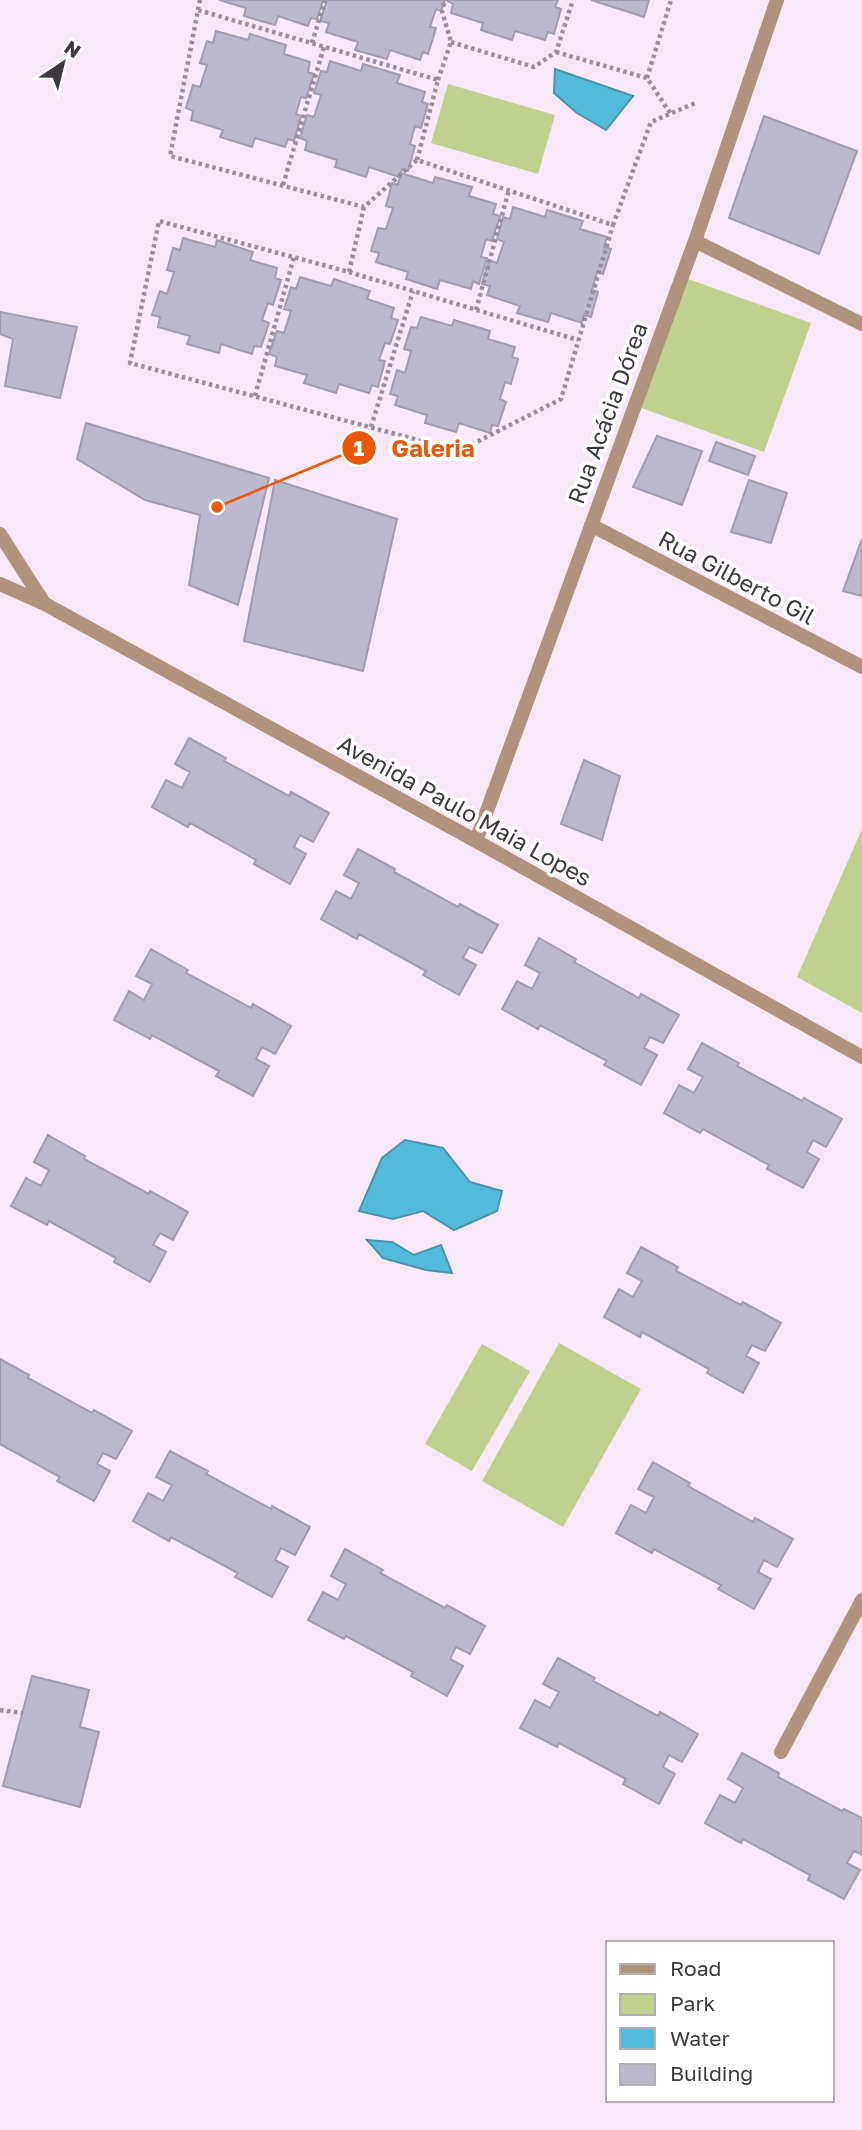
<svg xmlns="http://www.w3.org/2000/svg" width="862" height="2130" font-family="'Golos Text',sans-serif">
	<rect width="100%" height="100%" fill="#f7e8f8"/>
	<!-- green -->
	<path fill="#bfd08f" d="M448,84L555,115L538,174L431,143Z
		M680,276L811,323L764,452L633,405Z
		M862,829V1013L797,977Z
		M559,1343L641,1389L563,1527L482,1481Z
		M482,1344L530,1371L472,1471L425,1444Z"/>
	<!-- water -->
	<path fill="#54bada" stroke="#4d93ac" stroke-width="2" d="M555,69L633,96L606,130L577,113L554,93Z
		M405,1140L443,1148L470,1182L502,1191L497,1211L454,1230L423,1211L393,1219L359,1211L382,1158Z
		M367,1240L392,1242L414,1255L441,1245L452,1273L426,1270L383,1258Z"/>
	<!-- building -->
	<path fill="#bcb9cc" stroke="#a19eb0" stroke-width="2" d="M219,0H323L317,19L311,18L308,26L278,16L275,25L244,16L246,8Z
		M327,0H445L441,11L436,9L430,27L436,28L428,54L423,52L420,60L390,50L387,59L355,50L358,42L326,32L329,23L320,21Z
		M446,0H558L555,7L561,9L554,34L548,32L545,40L515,31L512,40L481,30L483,23L451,13L453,4Z
		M591,0H649L644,17Z
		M216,31L248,40L250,34L286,45L284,54L310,62L308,72L314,74L306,98L301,97L296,114L301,116L294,141L288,139L285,147L255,138L252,147L220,137L223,130L191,120L193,111L186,108L193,85L200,87L207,65L200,63L207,41L213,43Z
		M330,61L361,71L363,64L400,75L397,83L425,92L422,102L428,104L421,128L415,126L410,144L415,146L408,171L402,169L399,177L369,167L366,177L335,167L337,160L305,150L307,141L300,138L307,115L314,117L321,95L314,93L321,71L327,72Z
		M764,116L857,151L819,254L729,218Z
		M401,173L433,183L435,177L472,187L469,196L496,204L493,214L500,216L492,241L486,239L481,257L487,258L479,284L473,281L471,289L440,280L437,289L406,279L408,272L376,262L379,253L371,251L378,228L386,229L393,208L386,206L392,183L398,185Z
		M513,207L545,217L547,210L583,221L580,229L607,237L604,247L611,249L603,274L597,272L592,290L598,292L591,317L584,315L582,323L551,313L548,322L517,313L520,306L487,295L490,286L482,284L489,260L497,263L504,242L497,239L503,217L510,219Z
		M183,238L215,247L217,240L253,252L250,260L277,268L275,278L281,280L273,305L268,303L262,320L269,323L261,347L254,346L252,354L221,344L219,353L187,344L190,336L158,327L160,317L152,315L160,291L167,294L174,272L167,270L173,248L180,250Z
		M300,277L331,286L334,279L370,291L367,299L394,308L391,318L398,320L390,344L385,343L379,360L385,361L378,387L372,385L369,393L339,384L336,393L304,383L307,375L275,366L277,357L269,354L277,331L284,333L291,311L284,309L291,287L296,289Z
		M0,312L77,327L60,398L5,386L13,339L0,334Z
		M421,317L452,326L454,320L490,331L488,339L515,347L512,357L518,359L511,384L505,382L500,399L506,402L498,426L492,425L490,433L459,423L456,432L425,423L427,415L395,405L398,396L390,394L397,370L405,373L411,351L404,349L411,327L417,328Z
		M86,423L269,478L238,605L189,585L200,515L145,500L77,459Z
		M657,436L702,451L682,505L633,487Z
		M716,442L755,456L748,475L709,461Z
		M275,480L397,519L363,671L244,641Z
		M749,480L787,493L771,543L731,532Z
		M862,539V596L843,591Z
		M189,738L226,758L224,761L289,796L291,792L329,813L313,842L300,835L294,847L306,854L290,884L254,864L256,860L190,823L188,827L152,807L166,780L182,788L190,772L175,764Z
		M584,760L620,776L602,840L561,824Z
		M358,849L395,869L394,872L458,907L460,904L498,925L482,953L469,947L463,958L476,965L459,995L423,975L426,971L359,934L357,939L321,919L336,891L351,899L359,883L344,875Z
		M539,938L576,959L574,962L639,998L641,994L679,1015L663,1043L650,1037L644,1048L657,1055L641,1085L604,1065L607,1061L540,1025L538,1029L502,1009L517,981L532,989L540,973L525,965Z
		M151,949L188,970L186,973L251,1008L253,1004L291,1026L275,1054L262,1047L256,1059L269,1066L253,1096L216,1076L219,1071L152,1035L150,1039L114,1020L129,991L144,1000L152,984L136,976Z
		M702,1043L739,1063L737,1066L802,1101L804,1098L842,1119L826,1147L813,1140L807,1152L819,1159L803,1188L767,1169L769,1165L703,1129L700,1133L664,1113L679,1085L694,1093L703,1077L688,1069Z
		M48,1135L85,1156L84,1159L149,1194L150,1191L188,1212L173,1240L160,1233L153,1245L166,1252L150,1282L114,1262L116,1258L49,1221L47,1225L11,1206L26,1178L41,1186L49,1170L34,1162Z
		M641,1247L678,1267L676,1271L741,1305L743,1302L781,1323L765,1351L752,1345L746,1356L759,1363L743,1393L707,1373L709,1369L642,1332L640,1337L604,1317L619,1289L633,1297L642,1281L627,1273Z
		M0,1359L29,1375L28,1378L92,1413L94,1410L132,1431L116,1459L103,1453L97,1464L110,1471L94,1501L57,1481L60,1477L0,1444Z
		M170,1451L208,1471L206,1474L271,1509L272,1506L310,1527L295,1555L281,1548L275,1560L288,1567L272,1597L235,1577L238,1573L171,1537L169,1541L133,1521L148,1493L163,1501L172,1485L156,1477Z
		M653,1462L690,1483L688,1486L753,1522L755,1518L793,1539L777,1567L764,1560L758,1572L771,1579L754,1609L718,1589L721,1585L654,1549L652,1553L616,1533L631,1505L646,1513L654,1497L638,1489Z
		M345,1549L383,1570L380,1573L445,1608L447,1605L485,1626L470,1654L456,1647L450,1659L463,1666L447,1696L411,1676L413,1672L346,1636L344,1639L308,1620L323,1592L338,1600L346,1584L331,1576Z
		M558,1658L595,1678L593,1681L658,1716L660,1712L698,1734L682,1762L669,1755L663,1767L675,1774L659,1804L623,1784L626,1779L559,1743L557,1747L520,1728L535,1700L550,1708L559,1692L543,1684Z
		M32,1676L89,1690L80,1727L99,1732L80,1807L3,1786Z
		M742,1753L779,1773L778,1777L842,1811L844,1809L862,1818V1855L854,1851L847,1863L860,1870L844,1899L808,1880L810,1875L743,1839L741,1843L705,1823L720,1795L735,1803L743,1788L728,1779Z"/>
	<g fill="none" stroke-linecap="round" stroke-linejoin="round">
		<!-- path -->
		<path stroke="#998f9a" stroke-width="4.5" stroke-dasharray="3.5 3.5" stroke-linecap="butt" d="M198,10L200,0
			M451,42L534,67L556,52L573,0
			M312,43L325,0
			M556,52L647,78L670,113
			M647,78L671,0
			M438,80L451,42L442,11L445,0
			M417,160L438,80L198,10L170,156L364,207L417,160L613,225L651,122L695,103
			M283,185L324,47
			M364,207L349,272L159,221L130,363L459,451L561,399L613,225
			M349,272L578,340
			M476,310L509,190
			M255,396L294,257
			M371,427L413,291
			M0,1710L23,1713"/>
		<!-- service -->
		<path stroke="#b0927d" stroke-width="14" d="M781,1752L862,1600"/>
		<!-- minor -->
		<path stroke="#b0927d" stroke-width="14" d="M695,241L862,324
			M591,525L862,667
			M0,534L44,603
			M0,584L45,604L476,841L862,1057
			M476,841L695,241L777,0"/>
	</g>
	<g text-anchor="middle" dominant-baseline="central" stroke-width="7" stroke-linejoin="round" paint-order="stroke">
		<!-- street labels -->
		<g font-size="23" fill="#3e393f" stroke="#fff">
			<text transform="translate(607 413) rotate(-70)">Rua Acácia Dórea</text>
			<text transform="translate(737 577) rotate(28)">Rua Gilberto Gil</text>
			<text transform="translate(465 810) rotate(29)">Avenida Paulo Maia Lopes</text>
		</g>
	</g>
	<!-- callouts -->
	<path fill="none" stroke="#e8590c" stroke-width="2.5" d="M217 507L359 448"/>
	<g fill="#e8590c" stroke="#fff" stroke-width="2.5">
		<circle cx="217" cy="507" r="7"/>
		<circle cx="359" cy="448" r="18"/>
	</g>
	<g font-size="21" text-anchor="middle" font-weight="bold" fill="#fff">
		<text x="359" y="456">1</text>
	</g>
	<g font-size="24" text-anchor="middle" font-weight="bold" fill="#e8590c" stroke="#fff" stroke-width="7" stroke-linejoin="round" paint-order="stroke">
		<text x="433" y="457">Galeria</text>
	</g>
	<!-- legend -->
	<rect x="606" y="1941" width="228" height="161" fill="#ffffff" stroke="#b2b0b2" stroke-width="2"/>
	<rect x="620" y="1964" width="35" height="10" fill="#b0927d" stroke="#b2b0b2" stroke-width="2"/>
	<text x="670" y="1976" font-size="21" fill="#3e393f">Road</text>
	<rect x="620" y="1994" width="35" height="21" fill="#bfd08f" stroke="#b2b0b2" stroke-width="2"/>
	<text x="670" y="2011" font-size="21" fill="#3e393f">Park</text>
	<rect x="620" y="2028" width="35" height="21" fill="#54bada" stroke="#b2b0b2" stroke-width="2"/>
	<text x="670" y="2046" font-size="21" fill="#3e393f">Water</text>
	<rect x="620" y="2064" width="35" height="21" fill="#bcb9cc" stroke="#b2b0b2" stroke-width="2"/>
	<text x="670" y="2081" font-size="21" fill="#3e393f">Building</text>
	<!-- north arrow -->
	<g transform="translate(63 63) rotate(35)" stroke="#ffffff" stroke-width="5" paint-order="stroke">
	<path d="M0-5L12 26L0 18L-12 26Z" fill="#3e393f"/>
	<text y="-10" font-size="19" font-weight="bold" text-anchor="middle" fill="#3e393f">N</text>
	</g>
</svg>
